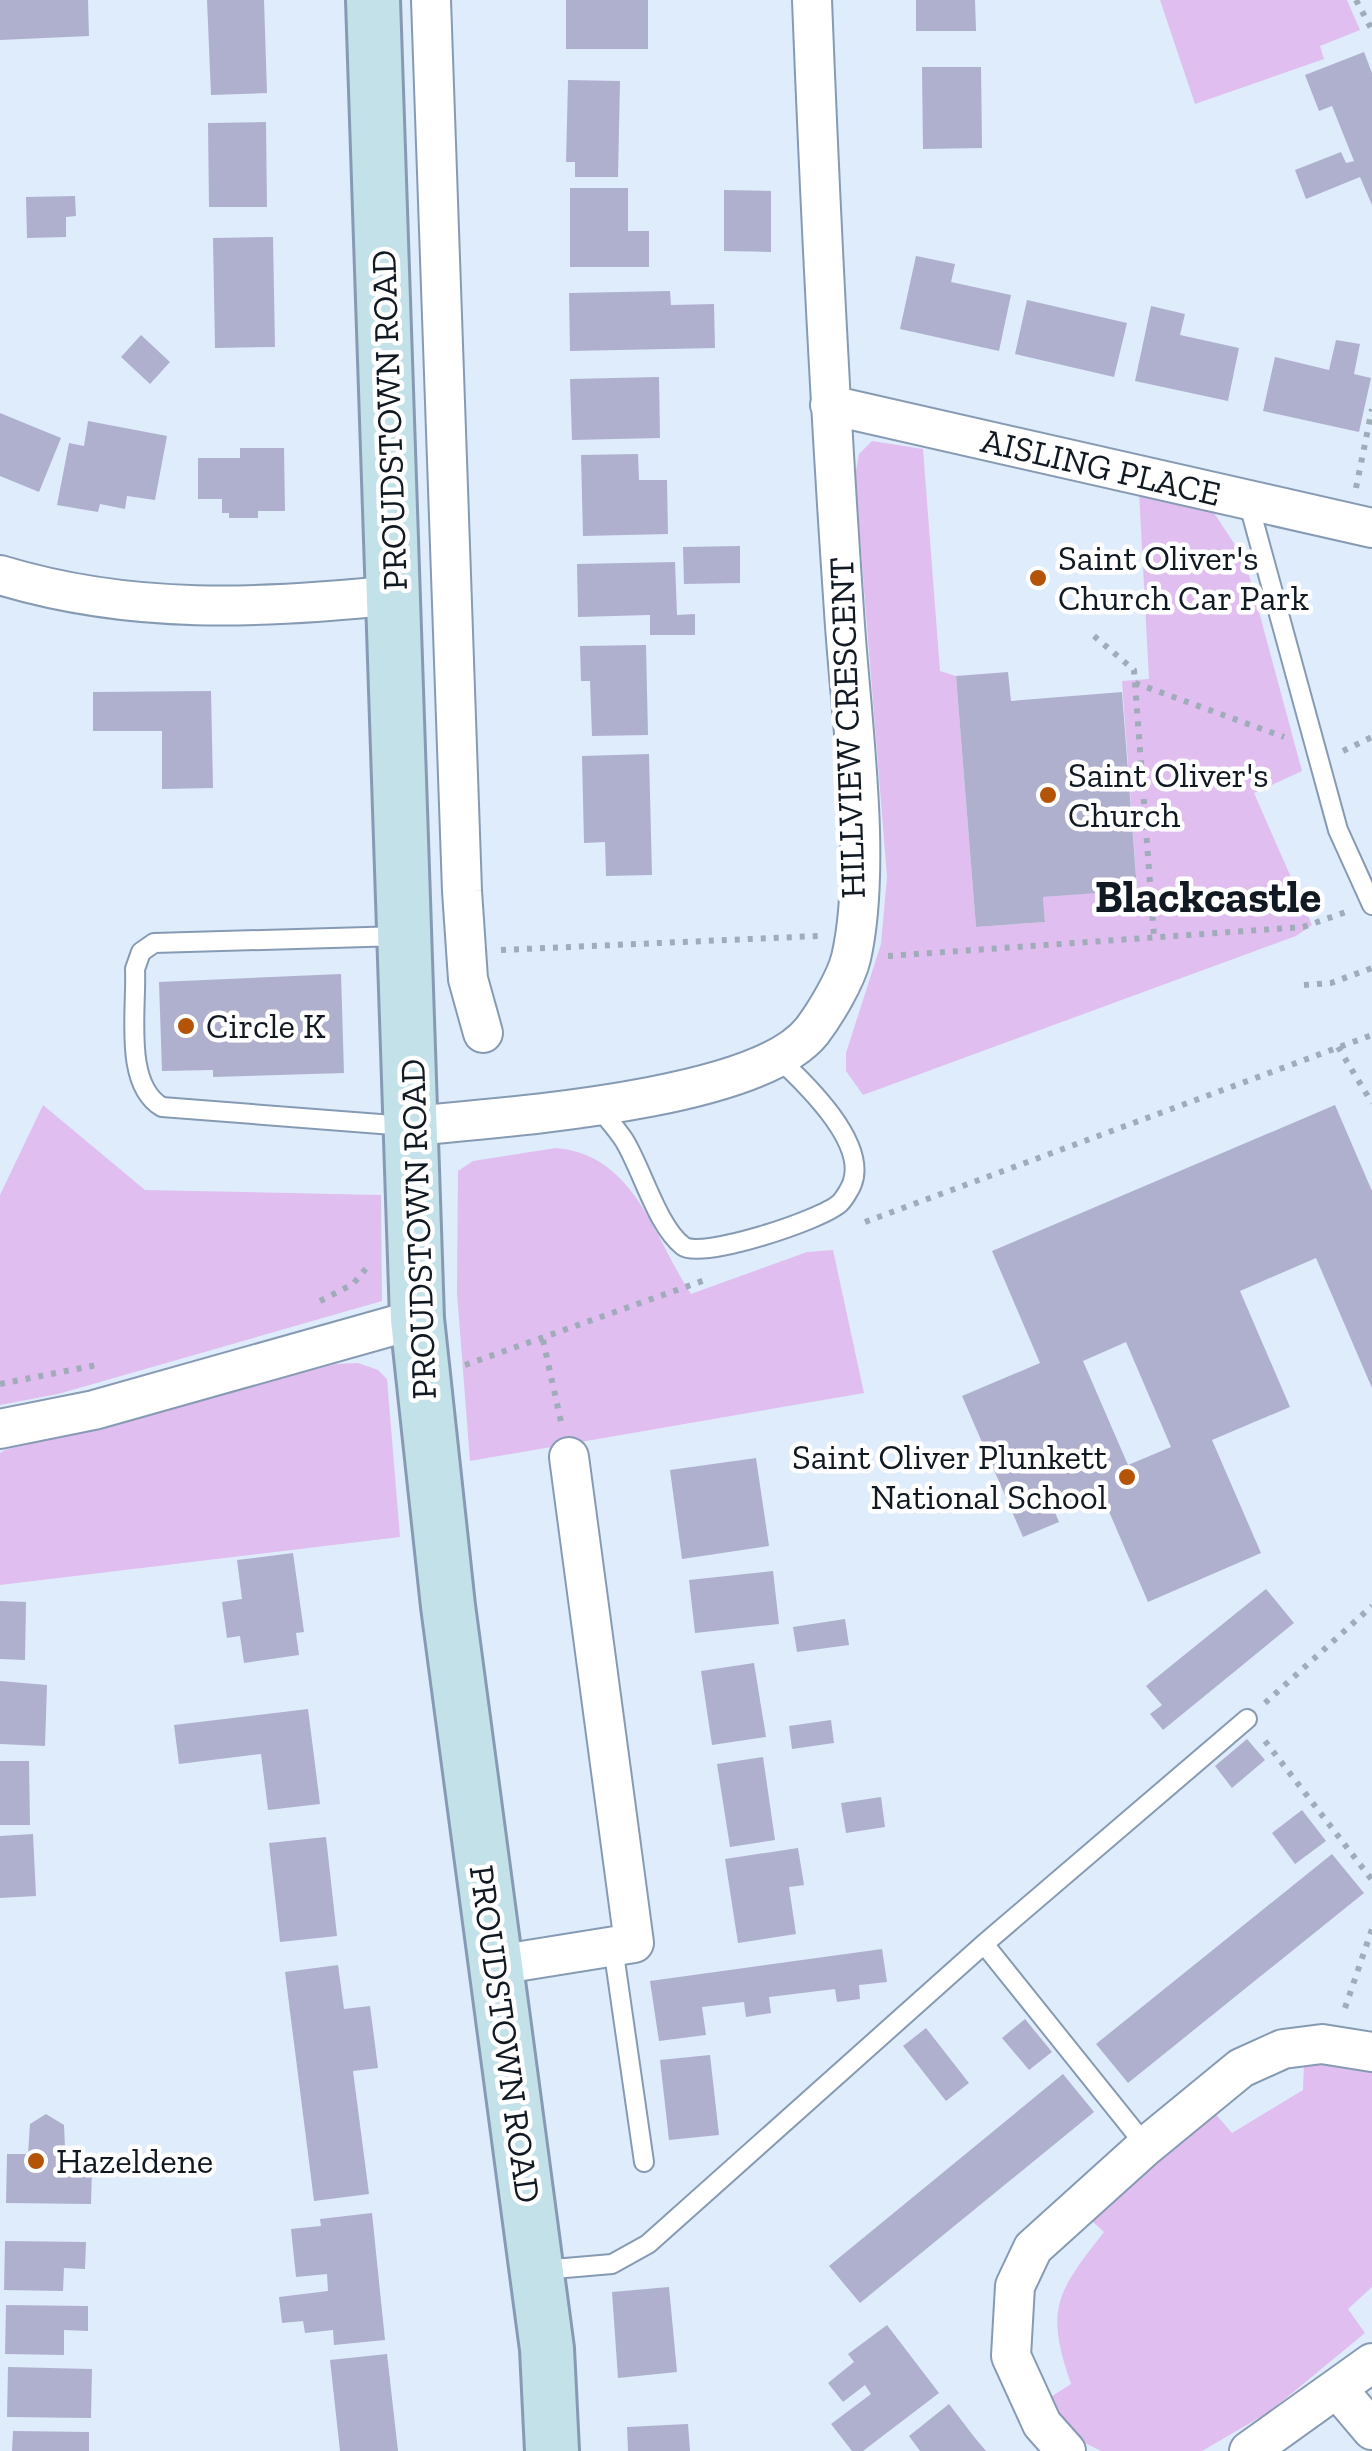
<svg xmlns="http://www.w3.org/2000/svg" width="1372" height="2451" font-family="'Zilla Slab',serif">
	<rect width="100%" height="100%" fill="#dfecfc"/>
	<!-- green -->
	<path fill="#e0beef" d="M1160,0H1347L1360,30L1320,46L1324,59L1195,104Z
		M872,441L923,449L940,671L956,676L976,927L1045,922L1043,897L1137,889L1122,681L1149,679L1139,492L1214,513L1245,560L1302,771L1254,793L1312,925L1296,936L863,1095L846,1071V1053L881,944L887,877L855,476L859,454Z
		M43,1105L145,1190L381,1195L382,1301L58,1394L0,1405V1195Z
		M556,1148C635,1155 653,1236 691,1294L807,1252L833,1250L864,1393L470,1461L457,1293L458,1171L473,1161Z
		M358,1363L378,1370L387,1379L400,1537L0,1585V1453L5,1450L336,1364Z
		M1304,2062H1350L1372,2071V2287L1348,2309L1365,2333L1269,2412L1202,2451H1101L1079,2440L1043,2402L1071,2384C1045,2309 1056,2293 1104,2232L1083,2213L1212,2110L1232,2133L1303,2090Z"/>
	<!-- building -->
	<path fill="#afb0ce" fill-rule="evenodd" d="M0,0H88L89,36L0,40Z
		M207,0H264L267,93L211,95Z
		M566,0H648V49H566Z
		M916,0H975L976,31H916Z
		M1364,52L1372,73V205L1360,177L1306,199L1295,170L1341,152L1346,163L1354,161L1332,106L1319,111L1305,75Z
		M922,67H981L982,148L923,149Z
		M568,80L620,81L618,177H575V162H566Z
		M266,122L267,207H209L208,123Z
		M570,188H628V231H649V267H570Z
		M724,190L771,191V252L724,251Z
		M75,196L76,216L66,217V237L27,238L26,197Z
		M273,237L275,347L215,348L213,238Z
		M916,256L955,264L951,282L1011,295L999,351L900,329Z
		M670,291L671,305L714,304L715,348L570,351L569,293Z
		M1027,300L1127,323L1114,377L1015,354Z
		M1151,306L1185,314L1180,335L1239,348L1228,401L1135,381Z
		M141,335L170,362L150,384L121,357Z
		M1336,340L1360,344L1354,374L1371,378L1359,432L1263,411L1275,357L1329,370Z
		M659,377L660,438L572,440L570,379Z
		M0,413L61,438L39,492L0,476Z
		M88,421L167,436L155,500L127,496L125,509L100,504L98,512L57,505L69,443L84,446Z
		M240,448H284L285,511H258V518H229V513H222V499H198V458H240Z
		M638,454L639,480H667L668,534L583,536L581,455Z
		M740,546V583L684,584L683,547Z
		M675,562L677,615L695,614V635H650V615L578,617L577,564Z
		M646,645L648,735L592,736L590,681H581L580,646Z
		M1008,672L1011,701L1122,692L1137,890L1043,897L1045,922L976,927L956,676Z
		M211,691L213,788L162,789V731H93V692Z
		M649,754L652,875L606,876L605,842L584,843L582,756Z
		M341,974L344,1073L213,1077V1070L162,1071L159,982Z
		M1335,1105L1372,1191V1388L1316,1258L1240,1291L1290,1407L1212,1440L1261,1553L1148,1602L1101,1493L1063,1510L1060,1502L1052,1505L1059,1522L1023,1537L962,1396L1040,1363L992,1251ZM1126,1342L1171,1447L1128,1465L1083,1361Z
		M756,1458L769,1546L682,1559L670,1470Z
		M293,1553L304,1632L296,1633L299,1655L244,1663L240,1636L227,1638L222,1602L242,1599L237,1560Z
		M773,1571L779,1624L695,1633L689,1580Z
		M1266,1589L1294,1623L1163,1730L1150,1714L1162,1705L1146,1686Z
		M0,1601L26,1602L25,1660L0,1659Z
		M845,1619L849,1645L797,1652L793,1627Z
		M754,1663L766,1737L712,1745L701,1671Z
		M0,1681L47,1685L45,1746L0,1744Z
		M308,1709L320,1804L268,1810L261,1754L179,1764L174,1725Z
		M831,1720L834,1743L792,1749L789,1726Z
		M1247,1739L1265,1760L1232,1788L1215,1766Z
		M763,1757L775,1840L730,1847L717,1764Z
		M0,1761H29L30,1825H0Z
		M881,1797L885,1827L846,1833L841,1803Z
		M1302,1810L1326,1841L1295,1864L1272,1833Z
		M33,1834L36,1896L0,1898V1836Z
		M326,1837L337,1936L280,1942L269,1843Z
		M798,1848L804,1885L789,1887L796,1934L738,1943L725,1859Z
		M1332,1854L1364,1893L1128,2083L1096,2044Z
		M882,1949L887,1982L859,1985L860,1999L837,2002L835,1989L769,1997L771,2013L746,2017L744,2002L702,2007L706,2035L659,2041L650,1981Z
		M338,1965L344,2009L370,2006L378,2068L353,2071L369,2194L314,2201L285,1972Z
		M1025,2019L1052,2052L1029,2070L1002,2038Z
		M926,2028L969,2083L946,2101L903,2046Z
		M710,2055L719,2135L669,2140L660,2060Z
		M1063,2074L1094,2112L860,2303L829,2266Z
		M46,2114L64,2125L66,2169H92L91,2204L6,2203L7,2154H28L30,2124Z
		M372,2213L385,2340L334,2345L333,2330L305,2333L303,2321L282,2323L279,2297L328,2291L327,2274L296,2277L291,2229L321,2226L320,2219Z
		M5,2241L86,2242L85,2269L64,2268L63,2291L4,2290Z
		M669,2287L677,2372L618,2378L612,2292Z
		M6,2305L88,2306V2331L64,2330V2355L5,2354Z
		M887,2325L939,2393L863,2451H852L831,2424L871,2394L865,2385L843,2402L828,2383L854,2362L848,2354Z
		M387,2354L398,2451H340L330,2360Z
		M8,2367L92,2369L91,2418L7,2417Z
		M949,2404L975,2438L986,2451H920L909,2436Z
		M688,2424L690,2451H628L627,2427Z
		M13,2431L89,2432V2451H12Z"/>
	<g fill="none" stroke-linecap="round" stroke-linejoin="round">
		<defs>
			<path id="lane" d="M1248,501L1338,830L1372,905
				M401,936L154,943L141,952L135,969C137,1010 123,1084 162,1107L406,1126
				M596,1104C605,1116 616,1128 624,1140C642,1169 657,1226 683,1246C700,1260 822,1220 840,1203C844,1199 850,1189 852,1184C868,1143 804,1082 778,1058
				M984,1944L1146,2146
				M613,1947L644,2162
				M542,2270L612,2264L648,2244L984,1944L1247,1719"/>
			<path id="street" d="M431,0L462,891L468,979L483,1033
				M830,405L1372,528
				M0,575C132,615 260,609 395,595
				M413,1126C502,1117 757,1101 812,1031C825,1014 846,979 851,958C873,862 850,712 844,611C830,408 820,204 812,0
				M0,1429L94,1410L417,1319
				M497,1965L634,1943L569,1457
				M1339,2391L1372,2430
				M1066,2451L1042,2424L1011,2356L1015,2286L1033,2248L1146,2146L1241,2068L1283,2049L1322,2044L1372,2052
				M1249,2451L1372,2363"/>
			<path id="secondary" d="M373,0L417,1319L448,1606L547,2349L552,2451"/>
		</defs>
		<!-- lane casing -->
		<use href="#lane" stroke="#869bb3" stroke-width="22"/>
		<!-- street casing -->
		<use href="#street" stroke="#869bb3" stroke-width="42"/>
		<!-- secondary casing -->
		<use href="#secondary" stroke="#869bb3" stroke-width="58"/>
		<!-- path -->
		<path stroke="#a0acb9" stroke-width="6" stroke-dasharray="5 8" stroke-linecap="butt" d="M1356,0L1372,30
			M1356,488L1372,409
			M1094,636L1134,670L1154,936
			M1135,683L1284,737
			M1343,751L1372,737
			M501,950L818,936
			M888,956L1303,927L1346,912
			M1304,985L1331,983L1372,968
			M1338,1047L1372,1103
			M865,1222L1372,1035
			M320,1301L353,1284L369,1265
			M543,1340L561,1422
			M465,1365L708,1279
			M0,1384L97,1365
			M1265,1703L1372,1606
			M1265,1741L1372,1880
			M1345,2008L1372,1929"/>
		<!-- lane -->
		<use href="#lane" stroke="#fff" stroke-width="18"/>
		<!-- street -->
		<use href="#street" stroke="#fff" stroke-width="38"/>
		<!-- secondary -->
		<use href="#secondary" stroke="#c2e1e9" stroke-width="52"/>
	</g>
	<!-- markers -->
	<g fill="#b35409" stroke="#fff" stroke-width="4">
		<circle cx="1038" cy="578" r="10"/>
		<circle cx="1048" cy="795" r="10"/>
		<circle cx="186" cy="1026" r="10"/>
		<circle cx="1127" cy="1477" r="10"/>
		<circle cx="36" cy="2161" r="10"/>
	</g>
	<g text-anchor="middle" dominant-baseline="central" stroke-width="9" stroke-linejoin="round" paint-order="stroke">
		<!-- street labels -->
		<g font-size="35" fill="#111922" stroke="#fff">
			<text transform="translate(389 420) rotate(-92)">PROUDSTOWN ROAD</text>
			<text transform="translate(1101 467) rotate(13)">AISLING PLACE</text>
			<text transform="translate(847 728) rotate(-92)">HILLVIEW CRESCENT</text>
			<text transform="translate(418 1229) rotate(-92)">PROUDSTOWN ROAD</text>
			<text transform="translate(505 2034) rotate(82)">PROUDSTOWN ROAD</text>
		</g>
		<!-- poi labels -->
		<g font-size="35" fill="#111922" stroke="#fff" text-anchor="start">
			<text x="1058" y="558">Saint Oliver's<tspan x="1058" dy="40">Church Car Park</tspan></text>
			<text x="1068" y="775">Saint Oliver's<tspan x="1068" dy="40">Church</tspan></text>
			<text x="206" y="1026">Circle K</text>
			<text x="1107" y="1457" text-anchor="end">Saint Oliver Plunkett<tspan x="1107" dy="40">National School</tspan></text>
			<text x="56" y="2161">Hazeldene</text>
		</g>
		<!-- district labels -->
		<g font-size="45" font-weight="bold" fill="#111922" stroke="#fff">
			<text x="1208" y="897">Blackcastle</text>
		</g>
	</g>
</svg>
